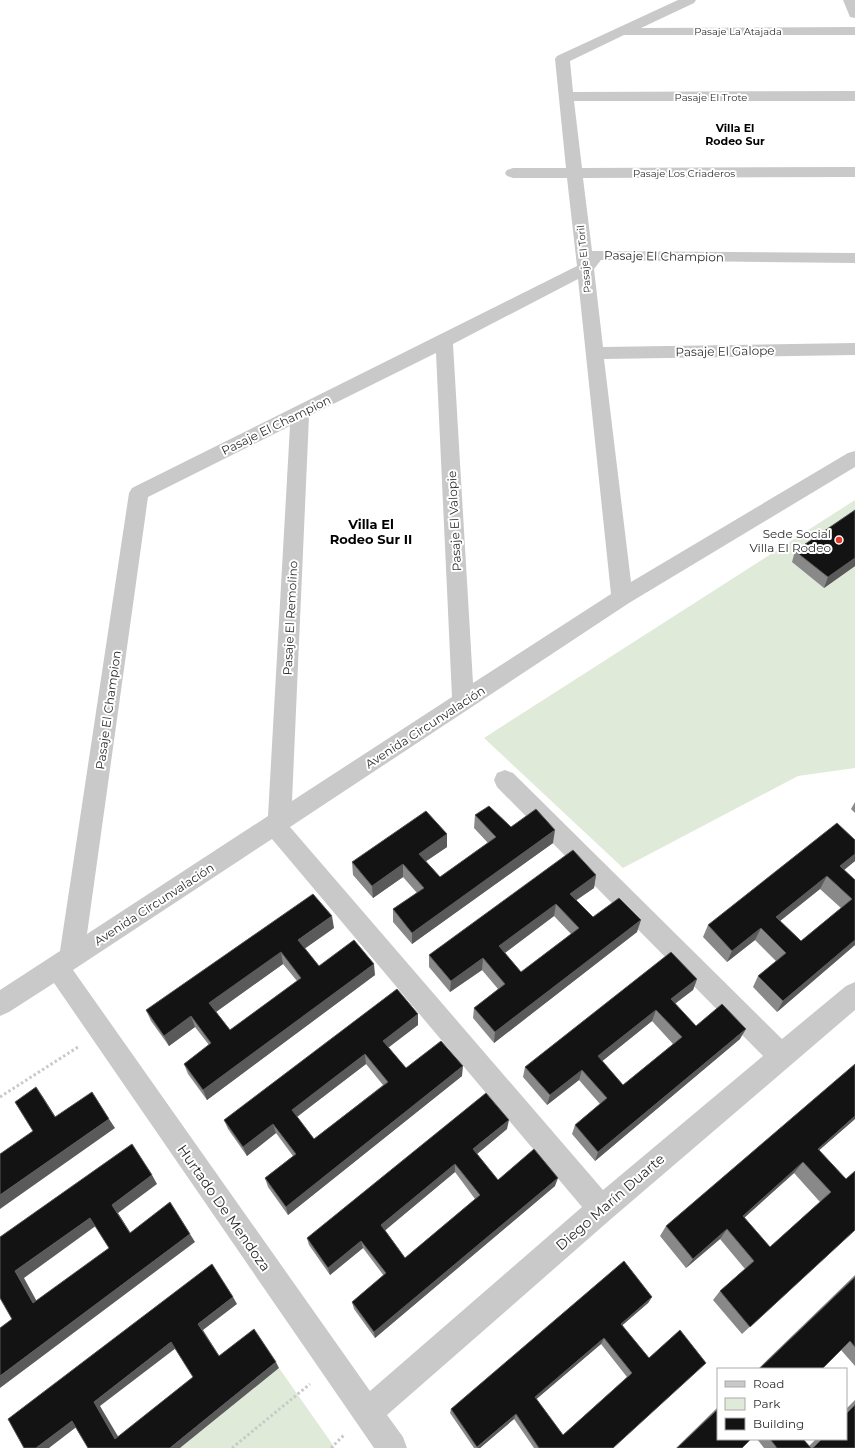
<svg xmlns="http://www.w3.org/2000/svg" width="855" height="1448" font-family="Montserrat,sans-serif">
	<rect width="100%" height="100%" fill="#fff"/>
	<!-- green -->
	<path fill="#e0ead9" d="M855,500V768L798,776L623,868L484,738Z
		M279,1368L335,1448H180Z"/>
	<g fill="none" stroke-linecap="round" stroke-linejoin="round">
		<!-- path -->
		<path stroke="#c9c9c9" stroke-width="3" stroke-dasharray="2.5 2.5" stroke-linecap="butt" d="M0,1097L78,1047
			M232,1448L310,1384
			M331,1448L345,1434"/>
		<!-- street -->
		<path fill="#c9c9c9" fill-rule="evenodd" d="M678,0H696L694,3L641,28L855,27V35H624L570,61L573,92L855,91V101H574L582,168L855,167V177L583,178L592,251L855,253V263L601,260L594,269L603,347L855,343V355L604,359L631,582L848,453L855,451V467L629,603L290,827L603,1190L763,1056L497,787L494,780L497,773L505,770L513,773L782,1039L846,986L855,982V1010L611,1219L387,1415L403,1437L407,1448H374L54,983L9,1012L0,1016V990L60,951L129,493L132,488L577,266L567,178H513L507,176L505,173L507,170L513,168H566L555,59L557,56ZM578,279L611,594L473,683L453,344ZM436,353L452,697L292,801L309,416ZM290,426L268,816L87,934L148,497ZM272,839L582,1207L370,1391L73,970Z
			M843,0H855V18L850,17Z"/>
	</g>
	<!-- wall -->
	<path fill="#898989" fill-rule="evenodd" d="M855,510V566L824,588L792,562L795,551Z
		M855,802V813L851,809Z
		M475,815L553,843L412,944L393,922V909L417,893L403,877L373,898L353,875L352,862L447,834V847L426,861L440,877L488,843L474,828Z
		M855,840V861L844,870L855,880V945L777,1012L753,987L758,976L776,961L755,940L727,962L703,937L708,925ZM820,889L841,908L801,941L780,921Z
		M596,875L594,888L576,900L593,917L637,932L494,1043L473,1018L474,1008L498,989L482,970L450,992L429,967V955ZM554,916L571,934L521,972L505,953Z
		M334,928L305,948L319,966L375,975L207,1100L188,1074L184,1064L209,1045L195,1027L169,1046L151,1021L146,1010ZM283,964L297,981L230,1030L216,1012Z
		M697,979L693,990L675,1004L696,1026L740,1039L595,1161L572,1134L575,1125L600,1104L579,1080L547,1105L523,1077L525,1067ZM652,1021L673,1044L623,1085L602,1061Z
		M418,1014V1025L388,1047L406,1068L462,1076L288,1215L268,1187L265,1178L293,1156L276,1133L247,1156L228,1129L224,1120ZM366,1064L383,1085L314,1139L297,1117Z
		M855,1119L819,1150L855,1230L742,1334L713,1300L720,1291L745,1269L720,1239L686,1268L660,1236L666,1226ZM794,1173L820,1202L770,1247L744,1218Z
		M507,1129L477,1154L498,1180L555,1186L375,1338L354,1309L352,1302L384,1276L363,1248L330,1275L309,1245L307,1238ZM455,1172L475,1199L405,1258L385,1230Z
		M855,1275V1366L841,1350L822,1369H758Z
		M652,1297L648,1303L622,1325L649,1358L613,1448H534L514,1419L480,1448H474L450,1413L451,1409ZM601,1344L627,1377L563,1435L536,1399Z
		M855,1400V1448H764L757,1439H803L809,1446L816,1439H846V1409Z
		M718,1407V1439L742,1448H676Z"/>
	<!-- shaded-wall -->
	<path fill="#5a5a5a" d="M855,558V566L824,588L828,577Z
		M555,830L553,843L412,944V933Z
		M447,834V847L419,866V854Z
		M855,854V861L833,879L840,866Z
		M403,864V877L373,898L372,886Z
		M596,875L594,888L568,906L570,894Z
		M827,876L820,889L770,929L776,917Z
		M556,904L554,916L498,958L499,946Z
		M332,916L334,928L300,952L298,940Z
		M641,920L637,932L494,1043L495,1032Z
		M761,928L755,940L727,962L732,951Z
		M855,940V945L777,1012L783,1001Z
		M281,952L283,964L213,1014L209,1003Z
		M483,958L482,970L450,992L451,981Z
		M374,964L375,975L207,1100L203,1090Z
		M697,979L693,990L666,1010L671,999Z
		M656,1010L652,1021L595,1067L598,1056Z
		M418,1014V1025L384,1051L383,1041Z
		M191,1016L195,1027L169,1046L164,1036Z
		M746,1029L740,1039L595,1161L598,1152Z
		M365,1054L366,1064L294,1119L292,1110Z
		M463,1066L462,1076L288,1215L286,1207Z
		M582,1070L579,1080L547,1105L550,1095Z
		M36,1087L43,1097L62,1127L55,1117Z
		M855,1116V1119L808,1160L818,1149Z
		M109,1119L115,1128L0,1209V1195Z
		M509,1120L507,1129L472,1158L473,1149Z
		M273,1124L276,1133L247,1156L243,1147Z
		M803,1162L794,1173L735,1226L743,1216Z
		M455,1164V1172L382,1233L381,1225Z
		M152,1175L157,1184L118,1213L135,1240L130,1233L112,1205Z
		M558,1178L555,1186L375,1338L374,1332Z
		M90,1218L97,1225L24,1278L41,1309L33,1303L15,1271Z
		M727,1229L720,1239L686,1268L693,1259Z
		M190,1234L195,1242L0,1388V1376Z
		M361,1241L363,1248L330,1275L328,1268Z
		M233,1297L237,1304L203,1330L223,1362L198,1324Z
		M652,1297L648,1303L617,1330L621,1324Z
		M604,1338L601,1344L533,1402L535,1397Z
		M171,1342L176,1348L100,1406L122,1443L115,1439L94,1402Z
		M276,1362L279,1368L180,1448H170Z
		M516,1414L514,1419L480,1448H477Z
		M72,1421L79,1425L49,1448H36Z"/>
	<!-- building -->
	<path fill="#131313" stroke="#5a5a5a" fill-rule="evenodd" d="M855,510V558L828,577L795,551Z
		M489,806L511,827L536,809L555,830L412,933L393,909L424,888L403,864L372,886L352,862L426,811L447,834L419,854L440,877L496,837L475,815Z
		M837,823L855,840V854L840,866L855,880V940L783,1001L758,976L786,953L761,928L732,951L708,925ZM827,876L852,899L801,941L776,917Z
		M573,850L596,875L570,894L593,917L619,898L641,920L495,1032L474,1008L505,984L483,958L451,981L429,955ZM556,904L579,928L521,972L499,946Z
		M313,894L332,916L298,940L319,966L354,940L374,964L203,1090L184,1064L211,1043L191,1016L164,1036L146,1010ZM281,952L301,978L230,1030L209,1003Z
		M671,952L697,979L671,999L696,1026L722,1004L746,1029L598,1152L575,1125L607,1098L582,1070L550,1095L525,1067ZM656,1010L682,1037L623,1085L598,1056Z
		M397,989L418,1014L383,1041L406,1068L441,1041L463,1066L286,1207L265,1178L296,1154L273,1124L243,1147L224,1120ZM365,1054L388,1082L314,1139L292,1110Z
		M855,1064V1116L818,1149L846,1179L855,1171V1230L750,1327L720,1291L754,1261L727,1229L693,1259L666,1226ZM803,1162L831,1192L770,1247L743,1216Z
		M36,1087L55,1117L92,1092L109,1119L0,1195V1154L33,1131L15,1102Z
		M486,1093L509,1120L473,1149L498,1180L534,1149L558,1178L374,1332L352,1302L386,1273L361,1241L328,1268L307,1238ZM455,1164L480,1195L405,1258L381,1225Z
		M132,1144L152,1175L112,1205L130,1233L170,1202L190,1234L0,1376V1328L12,1319L0,1298V1237ZM90,1218L109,1248L33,1303L15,1271Z
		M624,1261L652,1297L621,1324L649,1358L680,1330L706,1363L613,1448H539L516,1414L477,1447L451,1409ZM604,1338L632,1373L563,1435L535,1397Z
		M212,1264L233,1297L198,1324L219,1356L254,1329L276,1362L170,1448H88L72,1421L36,1448H24L8,1419ZM171,1342L193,1377L115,1439L94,1402Z
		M855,1277V1347L850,1341L822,1369H759Z
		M855,1405V1448H813L822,1439H846V1414Z
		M718,1409V1439H751L742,1448H677Z
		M770,1439H803L811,1448H777Z"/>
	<!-- markers -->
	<circle fill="#e4382d" stroke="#fff" stroke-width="1.5" cx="839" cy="540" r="4"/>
	<g text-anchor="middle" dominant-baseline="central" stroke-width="4" stroke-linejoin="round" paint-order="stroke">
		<!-- far-street labels -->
		<g font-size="10" fill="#2c2c2c" stroke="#fff">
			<text x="738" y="31">Pasaje La Atajada</text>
			<text x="711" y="97">Pasaje El Trote</text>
			<text x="684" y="173">Pasaje Los Criaderos</text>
			<text transform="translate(584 259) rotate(-96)">Pasaje El Toril</text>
		</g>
		<!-- far-neighbourhood labels -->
		<g font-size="11" font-weight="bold" fill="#000" stroke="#fff">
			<text x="735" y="128">Villa El<tspan x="735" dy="13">Rodeo Sur</tspan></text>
		</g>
		<!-- street labels -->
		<g font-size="12" fill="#2c2c2c" stroke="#fff">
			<text transform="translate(664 256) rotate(1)">Pasaje El Champion</text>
			<text transform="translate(725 351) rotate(-1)">Pasaje El Galope</text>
			<text transform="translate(276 425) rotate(-26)">Pasaje El Champion</text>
			<text transform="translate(454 521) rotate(-93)">Pasaje El Valopie</text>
			<text transform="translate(290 618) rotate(-87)">Pasaje El Remolino</text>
			<text transform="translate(108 710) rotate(-82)">Pasaje El Champion</text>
			<text transform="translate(425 727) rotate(-33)">Avenida Circunvalación</text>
			<text transform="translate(154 904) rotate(-33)">Avenida Circunvalación</text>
		</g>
		<!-- poi labels -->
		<g font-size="12" fill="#2c2c2c" stroke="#fff" text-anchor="end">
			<text x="831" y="533">Sede Social<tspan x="831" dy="14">Villa El Rodeo</tspan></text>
		</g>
		<!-- neighbourhood labels -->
		<g font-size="13" font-weight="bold" fill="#000" stroke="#fff">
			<text x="371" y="524">Villa El<tspan x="371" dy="15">Rodeo Sur II</tspan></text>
		</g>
		<!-- near-street labels -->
		<g font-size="14" fill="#2c2c2c" stroke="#fff">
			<text transform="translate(610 1202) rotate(-41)">Diego Marín Duarte</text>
			<text transform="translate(224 1208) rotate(55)">Hurtado De Mendoza</text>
		</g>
	</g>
	<!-- legend -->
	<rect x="717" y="1368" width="130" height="72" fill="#ffffff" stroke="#ababab"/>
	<rect x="725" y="1381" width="20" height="6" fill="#c9c9c9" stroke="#ababab"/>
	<text x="753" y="1388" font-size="12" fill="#2c2c2c">Road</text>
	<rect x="725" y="1398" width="20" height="12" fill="#e0ead9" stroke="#ababab"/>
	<text x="753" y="1408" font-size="12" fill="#2c2c2c">Park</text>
	<rect x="725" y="1418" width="20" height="12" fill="#131313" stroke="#ababab"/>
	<text x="753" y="1428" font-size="12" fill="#2c2c2c">Building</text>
</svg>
